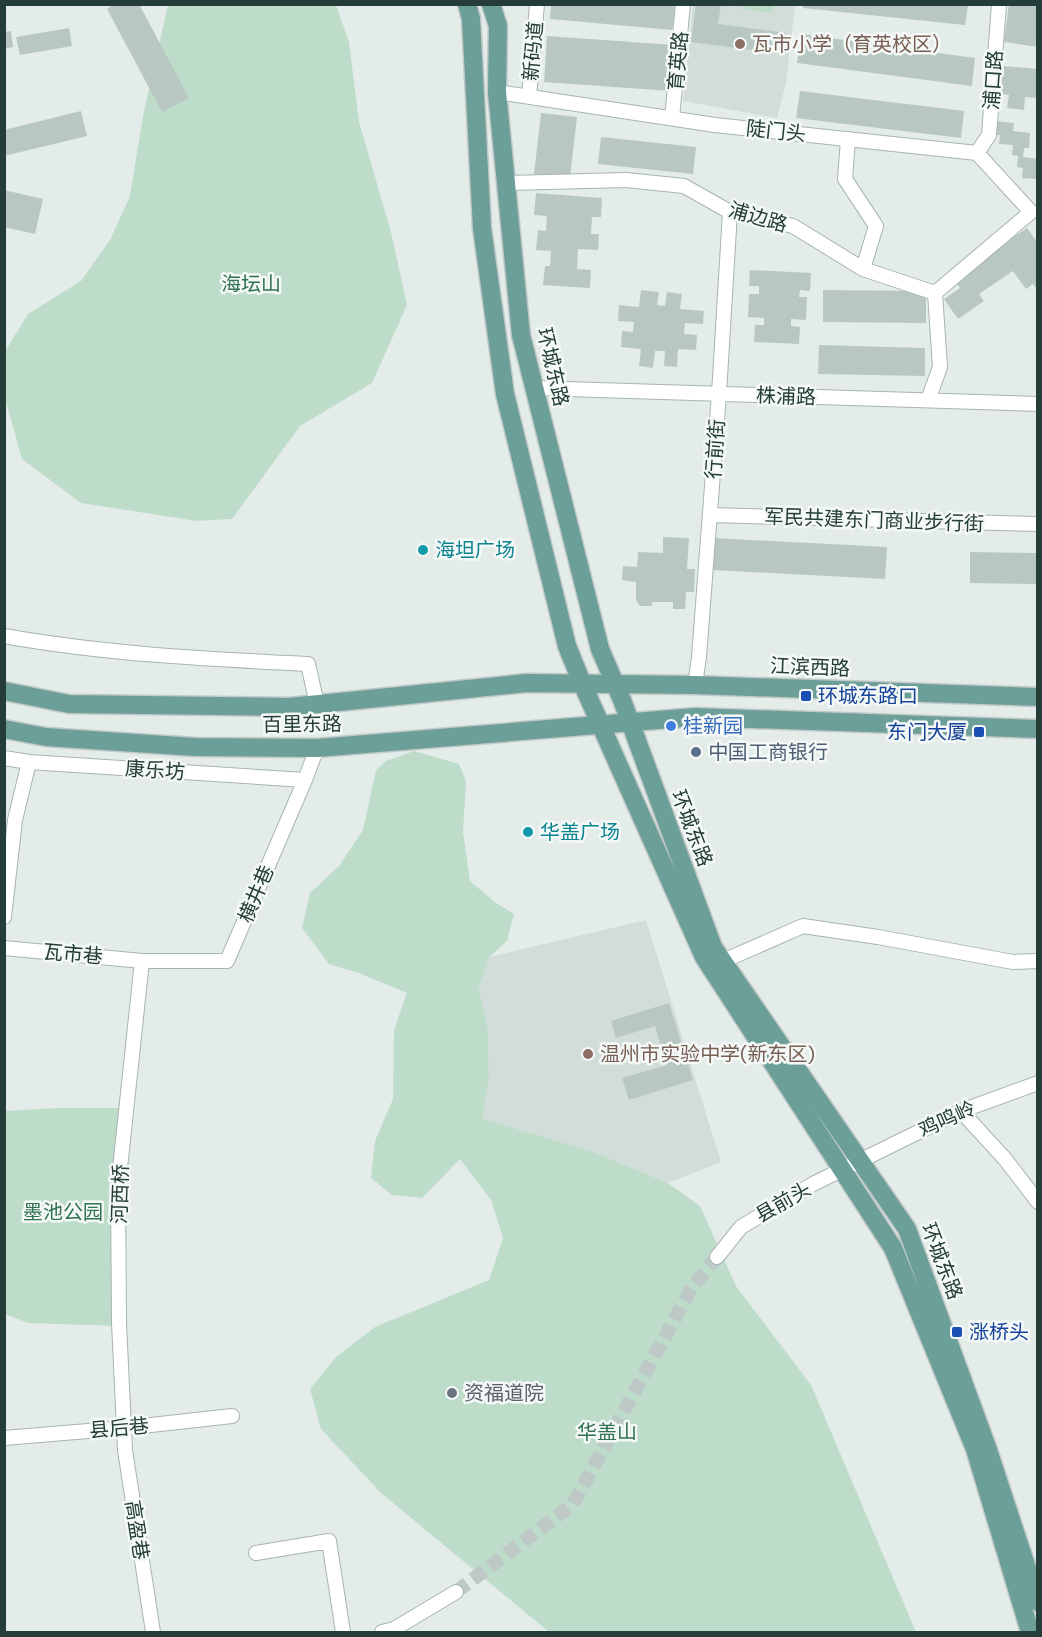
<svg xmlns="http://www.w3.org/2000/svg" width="1042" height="1637" font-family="'DM Sans','Noto Sans SC',sans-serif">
	<rect width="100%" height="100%" fill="#e4ecea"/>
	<!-- built -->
	<path fill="#d2dcd9" d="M693,5H795L786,83L777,118L683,101Z
		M646,920L721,1162L668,1183L593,1152L482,1118L489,1077L488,1030L479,988L489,957Z"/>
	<!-- green -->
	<path fill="#bedcca" d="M168,5H336L349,42L359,122L391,232L407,305L372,383L300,426L232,519L197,521L81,503L22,459L5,398L4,353L28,314L81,281L110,240L130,196L143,116Z
		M743,5H773L772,13L742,9Z
		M414,751L459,764L466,781L463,832L470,881L496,903L514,914L507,941L489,957L479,988L488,1030L489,1077L482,1118L593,1152L668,1183L700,1206L736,1286L811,1385L916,1632H549L381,1493L321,1429L310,1389L336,1357L375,1327L489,1280L503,1238L491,1200L460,1159L422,1198L392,1195L371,1178L375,1141L393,1099L394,1030L407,993L359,973L329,964L302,928L310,893L339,866L363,830L376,770L386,761Z
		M57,1108H122L119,1326L28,1323L5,1314L4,1111Z"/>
	<!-- building -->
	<path fill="#b9c7c3" d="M115,4H139L189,98L162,112L107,9Z
		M551,4L675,6L672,30L550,19Z
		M696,4H721L718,24L786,33L784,54L691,42Z
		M1009,4H1038V47L1004,42Z
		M803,5H968L965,25L803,8Z
		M69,28L72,46L20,55L16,37Z
		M11,31L13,47L4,49V32Z
		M801,34L975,58L972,86L797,63Z
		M547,36L674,45L671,91L544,82Z
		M1003,66L1038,69V98L1025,97L1024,110L1007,108L1009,95L1000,94Z
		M800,91L964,111L961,138L796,118Z
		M81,111L87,136L4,156V130Z
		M541,113L577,117L570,177L534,174Z
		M995,121L1014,123L1013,131L1030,133L1029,148H1024L1023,157L1038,159L1036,179L1022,178L1023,168L1017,167L1018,156L1012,155L1013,145L999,144L1000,135H994Z
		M601,137L696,147L693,174L598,164Z
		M4,190L43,199L35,234L4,227Z
		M536,193L602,198L601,217H592L591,234H599L598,250L578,249L577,269L591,270L590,288L543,285L545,266H550L551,251L536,250L538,230L546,231L547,216L534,215Z
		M1027,228L1038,243V287L1036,288L1033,284L1026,289L1013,271L979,294L984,301L958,319L944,299L960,288L953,278Z
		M750,270L811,273L810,291L800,290L799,297H807L806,320L791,319V326L800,327L799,344L754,342L755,325H764V318L748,317L749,294H759V286H749Z
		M641,290L659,292L657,305L665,306L667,292L682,294L680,309L704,311L703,324L685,323L684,334L697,335L696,350L678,349L677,367L664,366L665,351H655L653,368L639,366L641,349L621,347L622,331L633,332L634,322L618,321L619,305L639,307Z
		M823,290L926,291V323L823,322Z
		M819,345L925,348V376L818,374Z
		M663,537L689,538L687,569H695L694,592H686L685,609H673V602H652V606H640L636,600V582L622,580L623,566L637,567L638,552L663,553Z
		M713,538L887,547L885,579L712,570Z
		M970,552L1038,553V584L970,583Z
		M669,1003L693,1080L629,1100L622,1078L667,1065L655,1026L616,1038L611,1021Z"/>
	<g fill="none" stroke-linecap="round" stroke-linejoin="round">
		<!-- minor-tunnel -->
		<path stroke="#bec9c7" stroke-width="14" stroke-dasharray="14 7" stroke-linecap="butt" d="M456,1592L573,1504L691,1289L717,1257"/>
		<defs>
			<path id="minor" d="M497,92L715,125L977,153L1031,212L935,293L863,269
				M529,97L537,4
				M672,118L683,4
				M977,153L989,135L999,4
				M506,183L626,180L684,186L730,212L793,226L863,269L876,226L845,179L848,139
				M534,388L1038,404
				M928,400L940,367L935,293
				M710,515L1038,524
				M4,636C105,654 206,659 308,664L317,704
				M695,685L699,657L719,394L730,212
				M4,758L29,762L305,780
				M4,917L15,820L29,762
				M4,948L142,961H227L305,780L317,748
				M142,961L118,1187L119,1323L125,1450L153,1632
				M723,961L803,926L878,937L1013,962L1038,961
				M961,1111L1005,1159L1038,1202
				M717,1257L741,1227L813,1184L961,1111L1038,1083
				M4,1438L124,1428L232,1416
				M256,1553L329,1541L343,1632
				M382,1632L394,1629L456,1592"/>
			<path id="major" d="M467,4L471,19L482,228L505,394L567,646L582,683L704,957L893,1248L975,1449L1030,1632
				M491,4L498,26L497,92L521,335L600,649L622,700L713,947L907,1229L987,1447L1038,1602
				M4,691L69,704L289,707L527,683L695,685L1038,697
				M4,729L46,737L195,747L317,748L695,717L1038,729"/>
		</defs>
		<!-- minor casing -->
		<use href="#minor" stroke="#a7b4b1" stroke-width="16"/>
		<!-- major casing -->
		<use href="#major" stroke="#c2c9c8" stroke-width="21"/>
		<!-- minor -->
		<use href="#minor" stroke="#fff" stroke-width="14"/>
		<!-- major -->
		<use href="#major" stroke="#6b9f98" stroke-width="18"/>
	</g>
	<!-- markers -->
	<g fill="#8d6e63" stroke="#f4f9f7" stroke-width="2">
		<circle cx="740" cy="44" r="6"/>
		<circle cx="588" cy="1054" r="6"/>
	</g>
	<g fill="#0f9aa8" stroke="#f4f9f7" stroke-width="2">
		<circle cx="423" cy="550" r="6"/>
		<circle cx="528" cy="832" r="6"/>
	</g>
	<g fill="#1a4fb4" stroke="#f4f9f7" stroke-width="2">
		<rect x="800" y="690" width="12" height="12" rx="3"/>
		<rect x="973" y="726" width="12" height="12" rx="3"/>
		<rect x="951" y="1326" width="12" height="12" rx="3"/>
	</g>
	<circle fill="#3f7fe0" stroke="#f4f9f7" stroke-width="2" cx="671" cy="726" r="6"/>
	<circle fill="#5c6f8a" stroke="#f4f9f7" stroke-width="2" cx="696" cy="752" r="6"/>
	<circle fill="#6b7280" stroke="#f4f9f7" stroke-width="2" cx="452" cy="1393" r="6"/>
	<g text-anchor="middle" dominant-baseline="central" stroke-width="5" stroke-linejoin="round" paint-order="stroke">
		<!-- education labels -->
		<g font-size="20" fill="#785e54" stroke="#f4f9f7" text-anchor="start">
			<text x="752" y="44">瓦市小学（育英校区）</text>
			<text x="600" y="1054">温州市实验中学(新东区)</text>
		</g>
		<!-- street labels -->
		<g font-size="20" fill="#243d39" stroke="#f4f9f7">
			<text transform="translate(533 51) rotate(-85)">新码道</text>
			<text transform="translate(678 61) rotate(-85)">育英路</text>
			<text transform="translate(993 80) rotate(-86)">浦口路</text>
			<text transform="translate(776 131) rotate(6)">陡门头</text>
			<text transform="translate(758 217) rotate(16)">浦边路</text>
			<text transform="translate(553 367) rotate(77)">环城东路</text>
			<text transform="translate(786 396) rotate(2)">株浦路</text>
			<text transform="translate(715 449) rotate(-86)">行前街</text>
			<text transform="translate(874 520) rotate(2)">军民共建东门商业步行街</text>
			<text transform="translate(810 667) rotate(2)">江滨西路</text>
			<text transform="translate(302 724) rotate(-1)">百里东路</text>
			<text transform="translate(155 770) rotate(4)">康乐坊</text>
			<text transform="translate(692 828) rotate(69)">环城东路</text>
			<text transform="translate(256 894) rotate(-67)">横井巷</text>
			<text transform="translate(73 954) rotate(5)">瓦市巷</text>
			<text transform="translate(947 1119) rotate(-24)">鸡鸣岭</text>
			<text transform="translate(120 1194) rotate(-88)">河西桥</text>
			<text transform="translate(783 1202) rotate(-30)">县前头</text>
			<text transform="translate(942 1261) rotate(69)">环城东路</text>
			<text transform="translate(119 1428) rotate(-5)">县后巷</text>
			<text transform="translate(137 1530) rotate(81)">高盈巷</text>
		</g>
		<!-- park labels -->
		<g font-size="20" fill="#307251" stroke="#f4f9f7">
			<text x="251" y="284">海坛山</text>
			<text x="63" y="1212">墨池公园</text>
			<text x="607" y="1432">华盖山</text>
		</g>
		<!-- culture labels -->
		<g font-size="20" fill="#0d838f" stroke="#f4f9f7" text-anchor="start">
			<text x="435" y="550">海坦广场</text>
			<text x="540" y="832">华盖广场</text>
		</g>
		<!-- transit labels -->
		<g font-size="20" fill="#164399" stroke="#f4f9f7" text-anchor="start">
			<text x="818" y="696">环城东路口</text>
			<text x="967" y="732" text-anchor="end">东门大厦</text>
			<text x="969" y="1332">涨桥头</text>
		</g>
		<!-- shop labels -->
		<g font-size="20" fill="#366cbe" stroke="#f4f9f7" text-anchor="start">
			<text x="683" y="726">桂新园</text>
		</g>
		<!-- service labels -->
		<g font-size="20" fill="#4e5e75" stroke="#f4f9f7" text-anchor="start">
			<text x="708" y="752">中国工商银行</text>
		</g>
		<!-- worship labels -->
		<g font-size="20" fill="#5b616d" stroke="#f4f9f7" text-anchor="start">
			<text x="464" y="1393">资福道院</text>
		</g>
	</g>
	<!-- border -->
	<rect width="1042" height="1637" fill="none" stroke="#243d39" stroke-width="12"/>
</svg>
